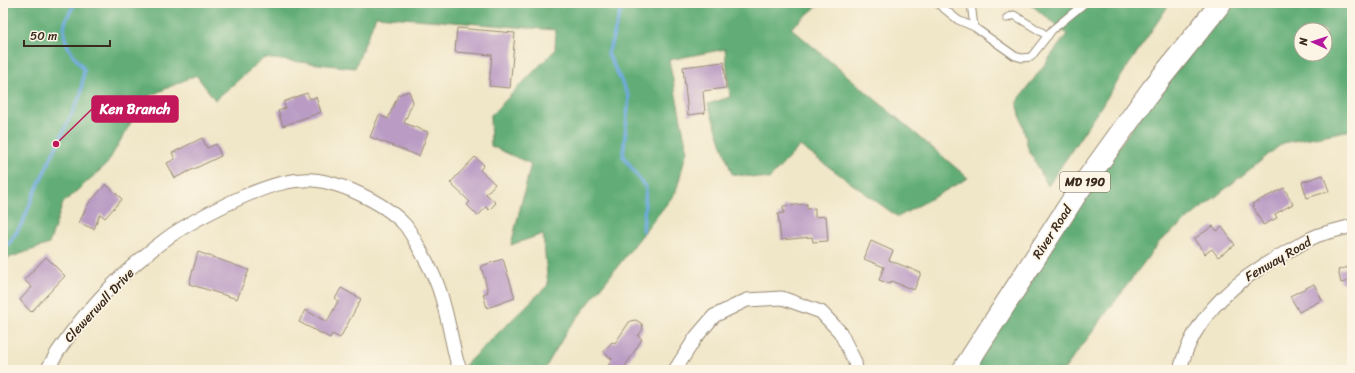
<svg xmlns="http://www.w3.org/2000/svg" width="1355" height="373" font-family="Sriracha,sans-serif">
	<rect width="100%" height="100%" fill="#fcf5e5"/>
	<filter id="ink" filterUnits="userSpaceOnUse"><feTurbulence type="fractalNoise" baseFrequency=".025" numOctaves="2"/><feDisplacementMap in="SourceGraphic" scale="8" xChannelSelector="R" yChannelSelector="G"/><feConvolveMatrix kernelMatrix="1 2 1 2 8 2 1 2 1" color-interpolation-filters="sRGB"/></filter>
	<filter id="wash" filterUnits="userSpaceOnUse"><feTurbulence type="fractalNoise" baseFrequency=".012" numOctaves="4" result="noise"/><feDisplacementMap in="SourceGraphic" scale="16" xChannelSelector="R" yChannelSelector="G"/><feGaussianBlur stdDeviation="0.9" result="paint"/><feColorMatrix in="noise" values="0 0 0 0 0 0 0 0 0 0 0 0 0 0 0 0 0 1.4 0 .05"/><feComposite in="paint" operator="in"/></filter>
	<g filter="url(#wash)">
		<rect width="100%" height="100%" fill="#f0e6c8"/>
		<!-- forest -->
		<path fill="#62ad77" stroke="#4e6c4a" fill-rule="evenodd" d="M3,3H821L791,28L968,178L898,217L800,146L769,179L732,174L708,104L730,97L725,49L669,60L687,150L676,192L567,331L544,370H468L464,366L548,285L543,234L511,245L531,164L491,146L490,116L555,50L556,30L376,16L355,68L264,58L215,100L196,75L145,98L107,164L63,203L49,244L3,260Z
			M1029,3H1170L1048,186L1028,148L1017,102L1067,34Z
			M1221,3H1352V130L1283,143L1160,241L1064,370H968L989,329ZM1301,30H1325V54H1301Z"/>
		<g fill="none" stroke-linecap="round" stroke-linejoin="round">
			<!-- stream -->
			<path stroke="#6da9de" stroke-width="3.5" d="M623,3L608,54L629,97L623,156L646,188L643,231
				M3,248L9,244L23,222L34,194L81,94L84,69C74,57 60,40 65,23C67,16 72,10 75,3"/>
		</g>
		<g id="blocks">
			<!-- building -->
			<path fill="#ba9bc4" d="M457,28L515,33L510,88L489,86L492,55L455,52Z
				M724,62L726,88L703,91L705,113L688,115L683,67Z
				M409,91L413,102L404,123L428,132L419,156L370,137L379,115L388,119L398,95Z
				M307,93L310,99L316,97L321,112L283,126L278,111L286,108L283,102Z
				M202,138L207,148L216,144L221,156L175,178L167,163L175,159L172,153Z
				M475,157L484,165L480,170L495,184L486,194L496,203L489,210L486,207L478,216L467,205L470,202L450,183Z
				M1323,175L1329,191L1307,198L1302,182Z
				M106,184L122,199L105,218L100,214L94,229L79,223L88,204Z
				M1284,188L1293,204L1275,214L1277,218L1263,225L1252,204Z
				M807,204V209L815,208V217L826,216L828,241L813,242L812,237L781,240L778,214L784,213L783,206Z
				M1213,226L1217,231L1222,227L1235,245L1218,257L1212,249L1205,254L1194,239Z
				M871,241L893,251L889,260L921,273L914,290L891,281L890,284L879,280L884,267L864,259Z
				M198,252L249,270L237,299L189,284Z
				M46,257L65,276L31,312L20,300L32,287L24,280Z
				M503,259L515,298L487,308L483,294L488,292L481,266Z
				M1352,266V280L1341,283L1338,270Z
				M1314,284L1322,300L1299,312L1290,296Z
				M341,288L361,299L340,338L332,334L330,338L299,322L305,310L327,322L338,301L335,299Z
				M636,320L642,324L643,329L638,336L642,339L623,370H606L612,359L603,352L612,342L615,343L630,321Z"/>
		</g>
	</g>
	<g filter="url(#ink)">
		<use href="#blocks" fill-opacity="0" stroke="#968873" stroke-width="1"/>
		<g fill="none" stroke-linecap="round" stroke-linejoin="round">
			<defs>
				<path id="service" d="M937,3L958,20L974,27L1015,56L1022,58L1031,57L1052,30L1085,3
					M971,3L974,27
					M1007,18L1014,15L1048,36"/>
				<path id="minor" d="M47,370C73,322 121,272 166,239C189,222 216,209 242,197C262,189 281,181 303,180C334,178 384,202 405,225C410,231 414,239 418,246C426,260 434,274 439,289C447,312 451,338 457,362L461,370
					M675,370L696,337L714,316L747,300L782,298L821,312L840,332L855,362L856,370
					M1180,370C1194,313 1240,277 1290,250C1300,245 1311,237 1322,234C1332,231 1342,229 1352,226"/>
				<path id="primary" d="M963,370L1077,193L1152,89L1221,3"/>
			</defs>
			<!-- service casing -->
			<use href="#service" stroke="#968873" stroke-width="9"/>
			<!-- minor casing -->
			<use href="#minor" stroke="#968873" stroke-width="15"/>
			<!-- primary casing -->
			<use href="#primary" stroke="#968873" stroke-width="23"/>
			<!-- service -->
			<use href="#service" stroke="#fff" stroke-width="7"/>
			<!-- minor -->
			<use href="#minor" stroke="#fff" stroke-width="13"/>
			<!-- primary -->
			<use href="#primary" stroke="#fff" stroke-width="21"/>
		</g>
	</g>
	<g text-anchor="middle" dominant-baseline="central" stroke-width="3.5" stroke-linejoin="round" paint-order="stroke">
		<!-- shield labels -->
		<rect fill="#fcf5e5" stroke="#75675a" stroke-width="1" x="1060" y="172" width="50" height="20" rx="3"/>
		<g font-size="12" font-weight="bold" fill="#3b2a1e">
			<text x="1085" y="182">MD 190</text>
		</g>
		<!-- street labels -->
		<g font-size="13" fill="#3b2a1e" stroke="#fcf5e5">
			<text transform="translate(1052 232) rotate(-57)">River Road</text>
			<text transform="translate(1278 259) rotate(-30)">Fenway Road</text>
			<text transform="translate(99 305) rotate(-47)">Clewerwall Drive</text>
		</g>
	</g>
	<!-- callouts -->
	<path fill="none" stroke="#c2185b" stroke-width="1.5" d="M56 144L92 109"/>
	<circle fill="#c2185b" stroke="#fcf5e5" stroke-width="1.5" cx="56" cy="144" r="4"/>
	<rect fill="#c2185b" stroke="#c2185b" stroke-width="1.5" x="92" y="96" width="86" height="26" rx="4"/>
	<g font-size="14" text-anchor="middle" font-weight="bold" fill="#fff">
		<text x="135" y="114">Ken Branch</text>
	</g>
	<!-- margin -->
	<rect width="1355" height="373" fill="none" stroke="#fcf5e5" stroke-width="16"/>
	<!-- north arrow -->
	<g transform="translate(1313 42) rotate(273)"><circle r="19" fill="#fcf5e5" stroke="#afa495"/>
	<path d="M0-3L7 15L0 10L-7 15Z" fill="#b5179e"/>
	<text y="-6" font-size="11" font-weight="bold" text-anchor="middle" fill="#3b2a1e">N</text>
	</g>
	<!-- scale -->
	<path d="M24 40v6h86v-6" fill="none" stroke="#3b2a1e" stroke-width="2"/>
	<text x="30" y="40" font-size="12" fill="#3b2a1e" stroke="#fcf5e5" stroke-width="3" paint-order="stroke">50 m</text>
</svg>
